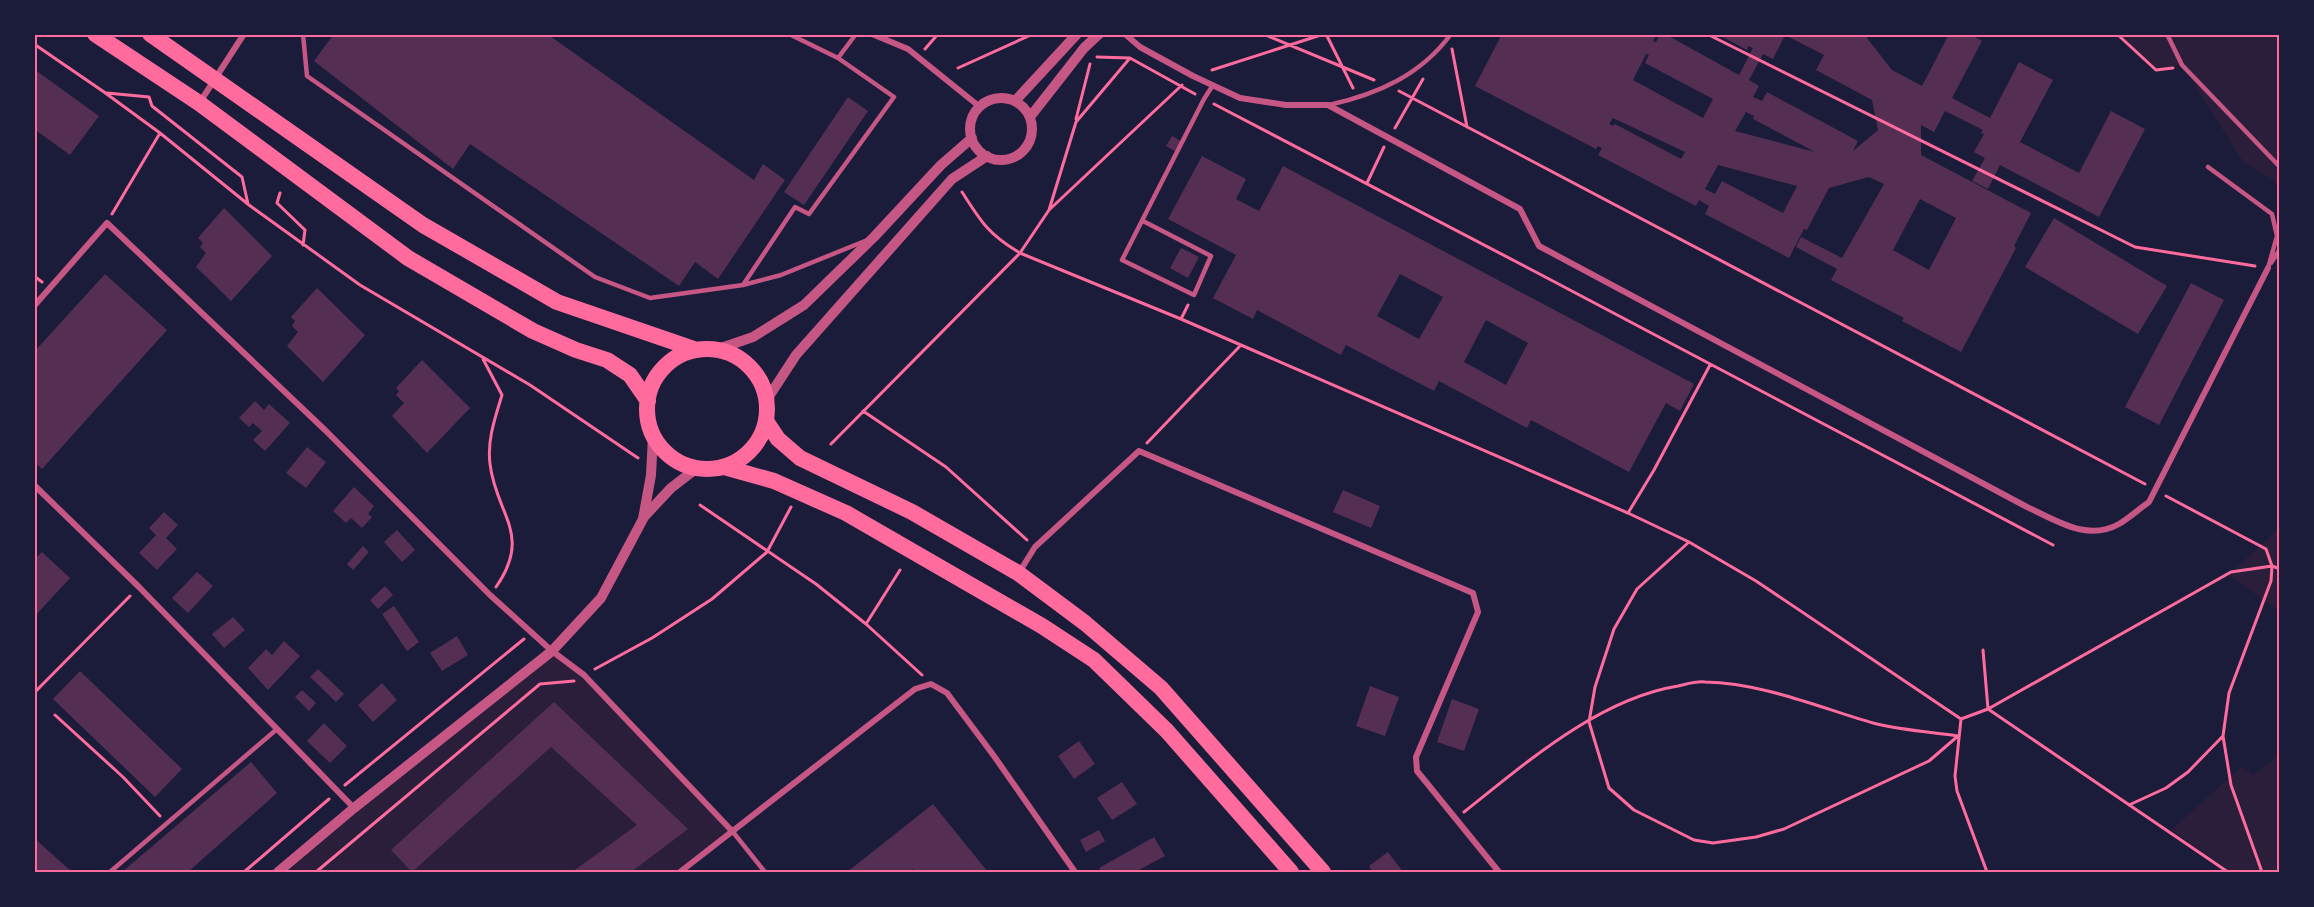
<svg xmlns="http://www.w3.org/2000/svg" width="2314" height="907" font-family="'DM Sans',sans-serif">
	<rect width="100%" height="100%" fill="#1b1b3a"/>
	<!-- green -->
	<path fill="#2a1e3b" d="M2117,35H2279V189L2272,179L2243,162L2182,65L2156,70Z
		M2279,528V611L2229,575Z
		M552,651L584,675L733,832L680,872H278Z
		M2279,755V872H2232L2171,830L2242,766L2253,775Z"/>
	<!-- building -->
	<path fill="#542f53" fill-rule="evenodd" d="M334,34H547L754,180L763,164L785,180L718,279L695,262L679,286L470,144L453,169L314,61Z
		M1502,34H1656L1653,41L1656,42L1660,34H1665L1739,75L1753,48L1748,46L1747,50L1717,34H1868L1867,38L1892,70L1922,86L1949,34H1970L1982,41L1952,98L1990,118L2019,62L2053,80L2020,142L2079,173L2111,111L2145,129L2099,217L2000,165L1988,189L1972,181L1985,158L1974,152L1984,134L1981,133L1983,130L1945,111L1934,132L1921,125V155L2031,213L2014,246L2016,248L1961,352L1902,321L1904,318L1831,280L1837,269L1796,247L1801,237L1842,258L1884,184L1869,177L1829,188L1807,230L1804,229L1789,258L1705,214L1709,206L1699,200L1696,206L1598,155L1602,148L1598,146L1596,149L1475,86ZM1785,35L1824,55L1816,70L1872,100L1878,130L1853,151L1858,141L1767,92L1762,101L1753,97L1759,86L1749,80L1763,54L1773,59ZM1646,54L1649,55L1645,63L1713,99L1703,118L1633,80ZM1746,112L1754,116L1753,119L1815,152L1735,131ZM1613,118L1685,152L1681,159L1615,124L1613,126L1609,124ZM1718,165L1797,186L1783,213L1722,181L1715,194L1705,189ZM1920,199L1956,218L1929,270L1893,250Z
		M34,69L99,116L70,155L34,129Z
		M848,97L868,111L804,205L784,192Z
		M1172,136L1181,141L1175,151L1166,146Z
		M1202,156L1246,179L1236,199L1259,211L1283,166L1694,384L1680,411L1666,403L1629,472L1531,420L1527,428L1439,381L1434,391L1346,345L1341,355L1257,310L1253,319L1213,298L1236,255L1168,219ZM1400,274L1443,297L1419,339L1377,316ZM1486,320L1528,343L1506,385L1464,362Z
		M224,208L272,256L231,301L196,267L206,253L200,247L203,243L198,238Z
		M2054,218L2167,286L2138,334L2025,267Z
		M1181,248L1199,257L1188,278L1170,268Z
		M105,274L167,330L42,469L34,462V352Z
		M2191,283L2224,300L2159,425L2125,407Z
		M317,288L365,335L323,382L287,346L298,332L292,326L295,321L291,317Z
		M422,360L470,408L427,453L392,416L404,403L396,395L399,391L396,388Z
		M255,401L264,410L269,404L290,423L265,451L253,440L262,431L253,423L249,427L239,418Z
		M307,447L326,462L306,488L286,473Z
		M354,487L374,506L368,514L372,517L362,528L351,518L346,523L333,511Z
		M1343,490L1380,506L1371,528L1333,512Z
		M164,512L178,525L166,538L177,549L157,570L139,553L156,535L149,528Z
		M397,530L415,550L402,562L384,542Z
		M363,546L369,552L353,570L347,564Z
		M42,552L70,578L34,617V560Z
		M197,572L213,586L188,613L172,598Z
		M385,586L393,595L378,609L370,600Z
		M394,606L419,642L407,651L382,614Z
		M233,617L245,630L224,648L212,634Z
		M457,636L468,655L442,671L430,653Z
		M284,641L300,656L268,690L248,668L266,649L272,655Z
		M318,669L344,694L336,702L310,677Z
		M80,671L182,769L155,797L53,699Z
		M382,683L397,700L373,722L358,705Z
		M1370,686L1399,697L1385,736L1356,726Z
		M302,690L316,703L309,711L295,697Z
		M1452,699L1479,709L1464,751L1437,742Z
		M554,702L688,829L631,872H572L637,825L551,747L412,872L391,850Z
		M324,723L347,746L330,763L307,741Z
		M1079,741L1095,764L1074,779L1058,756Z
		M251,762L277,793L188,872H122Z
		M1122,782L1137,804L1112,820L1097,798Z
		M933,804L988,872H916L913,869L909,872H847Z
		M1099,830L1105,841L1086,852L1080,840Z
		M1154,837L1165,856L1135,872H1101L1099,868Z
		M34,838L72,872H34Z
		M1388,852L1403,872H1373L1369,866Z"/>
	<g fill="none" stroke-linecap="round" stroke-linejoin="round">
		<!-- path -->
		<path stroke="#ff6b9d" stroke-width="3" d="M1263,34L1374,80
			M1326,34L1353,88
			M1707,34L2135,247L2255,266
			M2117,34L2156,70L2173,68
			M34,44L104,92L160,133L249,205L360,285L530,385L638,458
			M925,49L938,34
			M1452,49L1467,127
			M1097,57L1130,58L1195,94
			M958,68L1033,34
			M1212,70L1324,34
			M1399,91L2145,484
			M107,93L149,97L152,106L242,177L248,204
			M1214,104L1532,270L2053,545
			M1076,119L1090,64
			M1395,128L1423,79
			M1367,183L1384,147
			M962,192C981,222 989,235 1020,253L1181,319L1628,513L1689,542L1756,581L1961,719L1988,709L2231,572L2272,566L2271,581L2229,693L2223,736L2231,785L2262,872
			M280,193L277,203L305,230L303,245
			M1049,210L1182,85
			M112,214L160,133
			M34,276L42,282
			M1181,319L1188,305
			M483,359L502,395C495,418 487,440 490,464C496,515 533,534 496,587
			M863,411L946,467L1027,540
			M1147,443L1240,346
			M831,444L1020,253L1049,210L1076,122L1130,58
			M2166,496L2266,549L2272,566L2280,569
			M700,505L816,584L866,624L922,675
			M1628,513L1654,470L1710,365
			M1689,542L1637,589L1614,629L1595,687L1589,722L1609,788L1634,810L1694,840L1713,843L1756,837L1784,829L1929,761L1958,736
			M866,624L900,570
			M1983,650L1988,709
			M595,669L652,638L712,599L767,552L791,507
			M34,693L130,596
			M1988,709L2228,872
			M55,715L123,777L160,816
			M1961,719L1955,776L1957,791L1987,872
			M345,785L524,639
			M2129,805L2166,788L2188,772L2223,736
			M1464,812C1526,763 1598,699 1678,686C1687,684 1696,681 1705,682C1762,683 1818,707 1873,723C1900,730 1930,732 1958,736
			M244,872L329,799
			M316,872L540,684L574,681"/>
		<!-- service -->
		<path stroke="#c65784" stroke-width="4.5" d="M303,34L307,76L595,277L650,298L743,285L781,275L865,241
			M2167,34L2182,65L2280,167
			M838,58L856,34
			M1329,105C1378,94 1421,75 1451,34
			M2208,167L2272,214L2277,236L2268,268
			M1143,221L1211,256L1194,295L1122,260L1204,99L1213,85
			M2271,263L2280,249
			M743,285L795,207L809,214L894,97L838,58L789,34
			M733,832L765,872
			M110,872L277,729"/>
		<!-- minor -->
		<path stroke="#c65784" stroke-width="6" d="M872,34L908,49L980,107
			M1125,34L1140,47L1193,76L1240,98L1286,105H1328L1520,209L1539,246L2027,507C2056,520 2087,542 2119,524C2129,518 2139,509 2149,502L2268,268
			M200,102L244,34
			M34,306L107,223L325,430L490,595L552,651L584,675L733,832
			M34,485L139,587L354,808
			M1020,571L1035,547L1139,451L1473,593L1478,612L1416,757L1417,771L1499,872
			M680,872L915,689L931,684L947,693L994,756L1075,872"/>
		<!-- tertiary -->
		<path stroke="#c65784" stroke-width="10" d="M970 129a31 31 0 1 1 62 0a31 31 0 1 1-62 0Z
			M1015,101L1077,34
			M1030,117L1084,48L1099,34
			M715,350L753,337L804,305L874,237L941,165L972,138
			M766,401L796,355L952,179L987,156
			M643,518L671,488L697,468
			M278,872L354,808L552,651L601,598L643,519L651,475L653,436"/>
		<!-- trunk -->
		<path stroke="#ff6b9d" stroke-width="16" d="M95,34L199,103L408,258L533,331L576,350L607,360L630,375L648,401
			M150,34L423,225L557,302L697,350
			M647 409a60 60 0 1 1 120 0a60 60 0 1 1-120 0Z
			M766,421L778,439L800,458L912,512L1018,573L1085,623L1161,688L1323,872
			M724,467L774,481L846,513L1042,626L1094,660L1167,731L1291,872"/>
	</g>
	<!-- border -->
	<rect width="2314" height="907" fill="none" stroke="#1b1b3a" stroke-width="72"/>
	<rect x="36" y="36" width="2242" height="835" fill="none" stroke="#ff6b9d" stroke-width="2"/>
</svg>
